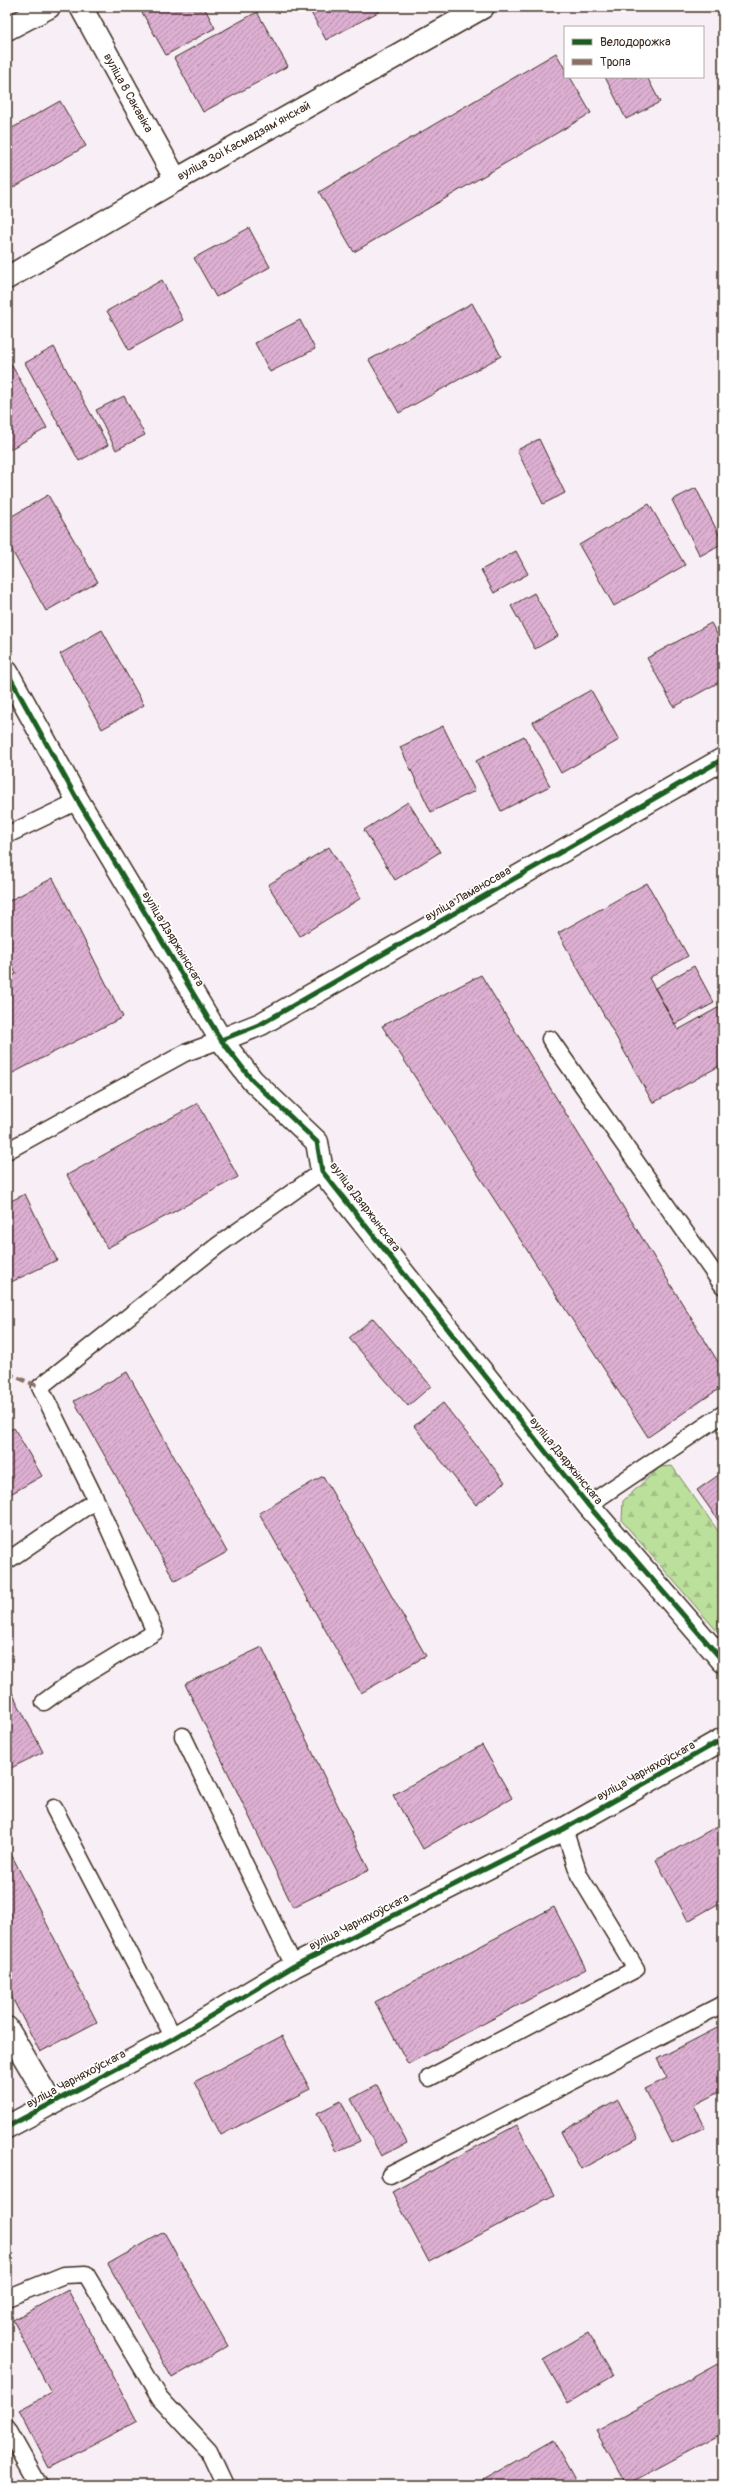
<svg xmlns="http://www.w3.org/2000/svg" width="730" height="2492" font-family="Pangolin,sans-serif">
	<defs>
		<pattern id="forest-firs" width="22" height="20" patternUnits="userSpaceOnUse"><rect width="22" height="20" fill="#bbe09b"/><path d="M5 1l3.5 6h-7zM16 11l3.5 6h-7z" fill="#a2c085"/></pattern>
		<pattern id="building-hatch" width="6" height="6" patternUnits="userSpaceOnUse"><rect width="6" height="6" fill="#ddafd2"/><path d="M-1 1l2-2M0 6l6-6M5 7l2-2" fill="none" stroke="#b48faa"/></pattern>
	</defs>
	<rect width="100%" height="100%" fill="#f8eff6"/>
	<filter id="ink" filterUnits="userSpaceOnUse"><feTurbulence type="fractalNoise" baseFrequency=".025" numOctaves="2"/><feDisplacementMap in="SourceGraphic" scale="8" xChannelSelector="R" yChannelSelector="G"/><feConvolveMatrix kernelMatrix="1 2 1 2 8 2 1 2 1" color-interpolation-filters="sRGB"/></filter>
	<g filter="url(#ink)">
		<!-- forest -->
		<path fill="url(#forest-firs)" stroke="#7b855c" d="M672,1466L723,1538V1638L622,1521L623,1501L660,1467Z"/>
		<!-- building -->
		<path fill="url(#building-hatch)" stroke="#3b2a1e" d="M139,7H204L215,28L166,55Z
			M308,7H377L380,11L326,40Z
			M257,12L288,66L203,112L174,58Z
			M556,53L565,69V77H570L591,113L354,252L319,192Z
			M605,77H647L660,102L626,119Z
			M60,101L86,146L7,191V131Z
			M249,228L270,267L216,297L194,258Z
			M162,280L183,320L129,350L107,311Z
			M723,281V293L718,284Z
			M472,303L501,356L399,413L369,360Z
			M300,320L315,349L270,372L255,343Z
			M54,347L108,445L79,461L25,363Z
			M11,364L47,428L7,451V367Z
			M124,396L145,435L116,450L96,410Z
			M539,439L565,493L543,504L517,450Z
			M696,488L723,543L700,556L672,500Z
			M48,495L98,582L46,611L7,542V519Z
			M649,504L685,565L614,606L579,545Z
			M516,551L528,574L494,593L481,570Z
			M534,593L558,636L535,649L511,606Z
			M711,623L723,645V680L674,707L647,658Z
			M102,630L144,705L102,729L60,654Z
			M591,690L619,740L561,773L533,722Z
			M443,726L475,791L431,812L400,747Z
			M524,736L550,786L501,811L476,761Z
			M408,802L440,852L395,880L364,830Z
			M329,847L361,898L300,936L268,885Z
			M53,878L123,1017L7,1076V978L16,974L7,955V902Z
			M647,883L688,956L649,978L678,1030L723,1005V1064L653,1103L558,933Z
			M694,966L714,1003L675,1024L655,988Z
			M481,975L723,1370V1386L648,1437L382,1026Z
			M198,1103L238,1177L107,1248L67,1175Z
			M25,1194L57,1260L7,1284V1203Z
			M373,1318L431,1386L408,1406L349,1338Z
			M127,1372L227,1552L175,1581L74,1401Z
			M443,1403L505,1482L476,1505L414,1426Z
			M14,1428L42,1476L7,1496V1432Z
			M723,1472V1527L697,1490Z
			M323,1476L426,1656L361,1693L259,1513Z
			M262,1647L369,1870L293,1907L185,1684Z
			M7,1683L43,1752L7,1770Z
			M482,1745L512,1798L423,1849L393,1795Z
			M723,1823V1901L688,1921L656,1860Z
			M7,1846L97,2022L40,2052L7,1988Z
			M554,1907L586,1969L408,2064L375,2002Z
			M723,2025V2090L694,2105L705,2127L672,2143L645,2089L667,2078L657,2059Z
			M282,2036L310,2089L221,2135L194,2082Z
			M377,2085L407,2143L381,2156L351,2099Z
			M618,2100L638,2138L581,2169L561,2132Z
			M341,2101L360,2141L336,2152L317,2113Z
			M517,2125L554,2195L429,2262L392,2192Z
			M164,2232L228,2346L172,2378L108,2264Z
			M68,2290L137,2421L49,2468L19,2410L51,2393L13,2320Z
			M588,2333L613,2376L568,2403L543,2359Z
			M723,2361V2433L626,2485L596,2431Z
			M553,2440L578,2485H480L479,2482Z
			M7,2472L13,2485H7Z"/>
		<g fill="none" stroke-linecap="round" stroke-linejoin="round">
			<defs>
				<path id="service" d="M7,835L78,801
					M550,1039L723,1286
					M7,1151L185,1053L221,1040
					M588,1505L723,1414
					M7,1561L96,1500
					M44,1702L66,1686L155,1632L96,1500L40,1387L217,1246L322,1171
					M183,1736L294,1966
					M54,1808L174,2038
					M429,2078L636,1969L579,1875L564,1829
					M390,2175L723,2004
					M7,2298L64,2275L86,2274L160,2398L209,2451L225,2485
					M7,2428L39,2485"/>
				<path id="minor" d="M7,29L49,7
					M221,1040L261,1024L723,759
					M7,2028L51,2103"/>
				<path id="tertiary" d="M7,278L176,180L81,7
					M7,672L78,801L221,1040L252,1080L317,1142L322,1171L588,1505L723,1661
					M7,2127L174,2038L294,1966L564,1829L723,1739"/>
				<path id="secondary" d="M176,180L483,7"/>
			</defs>
			<!-- service casing -->
			<use href="#service" stroke="#3b2a1e" stroke-width="19"/>
			<!-- minor casing -->
			<use href="#minor" stroke="#3b2a1e" stroke-width="25"/>
			<!-- tertiary casing -->
			<use href="#tertiary" stroke="#3b2a1e" stroke-width="25"/>
			<!-- secondary casing -->
			<use href="#secondary" stroke="#3b2a1e" stroke-width="25"/>
			<!-- service -->
			<use href="#service" stroke="#fff" stroke-width="16"/>
			<!-- minor -->
			<use href="#minor" stroke="#fff" stroke-width="22"/>
			<!-- tertiary -->
			<use href="#tertiary" stroke="#fff" stroke-width="22"/>
			<!-- secondary -->
			<use href="#secondary" stroke="#fff" stroke-width="22"/>
			<!-- quiet -->
			<path stroke="#8d6e63" stroke-width="4" stroke-dasharray="8 4" stroke-linecap="butt" d="M7,1373L40,1387"/>
			<defs>
				<path id="cycleway" d="M7,672L78,801L221,1040L252,1080L317,1142L322,1171L588,1505L723,1661
					M221,1040L261,1024L723,759
					M7,2127L174,2038L294,1966L564,1829L723,1739"/>
			</defs>
			<!-- cycleway casing -->
			<use href="#cycleway" stroke="#fff" stroke-width="8"/>
			<!-- cycleway -->
			<use href="#cycleway" stroke="#1b5e20" stroke-width="5"/>
		</g>
	</g>
	<g text-anchor="middle" dominant-baseline="central" stroke-width="3.5" stroke-linejoin="round" paint-order="stroke">
		<!-- street labels -->
		<g font-size="12" fill="#3b2a1e" stroke="#fff">
			<text transform="translate(128 93) rotate(61)">вуліца 8 Сакавіка</text>
			<text transform="translate(244 141) rotate(-29)">вуліца Зоі Касмадзямʼянскай</text>
			<text transform="translate(468 894) rotate(-30)">вуліца Ламаносава</text>
			<text transform="translate(173 939) rotate(59)">вуліца Дзяржынскага</text>
			<text transform="translate(365 1207) rotate(53)">вуліца Дзяржынскага</text>
			<text transform="translate(566 1461) rotate(51)">вуліца Дзяржынскага</text>
			<text transform="translate(646 1771) rotate(-29)">вуліца Чарняхоўскага</text>
			<text transform="translate(359 1922) rotate(-27)">вуліца Чарняхоўскага</text>
			<text transform="translate(76 2079) rotate(-28)">вуліца Чарняхоўскага</text>
		</g>
	</g>
	<!-- margin -->
	<rect width="730" height="2492" fill="none" stroke="#fff" stroke-width="24"/>
	<rect x="12" y="12" width="706" height="2468" fill="none" stroke="#3b2a1e" stroke-width="1.5" filter="url(#ink)"/>
	<!-- legend -->
	<rect x="564" y="26" width="140" height="52" fill="#ffffff" stroke="#b1aaa5"/>
	<rect x="572" y="39" width="20" height="6" fill="#1b5e20" stroke="#b1aaa5"/>
	<text x="600" y="46" font-size="12" fill="#3b2a1e">Велодорожка</text>
	<rect x="572" y="59" width="20" height="6" fill="#8d6e63" stroke="#b1aaa5"/>
	<text x="600" y="66" font-size="12" fill="#3b2a1e">Тропа</text>
</svg>
